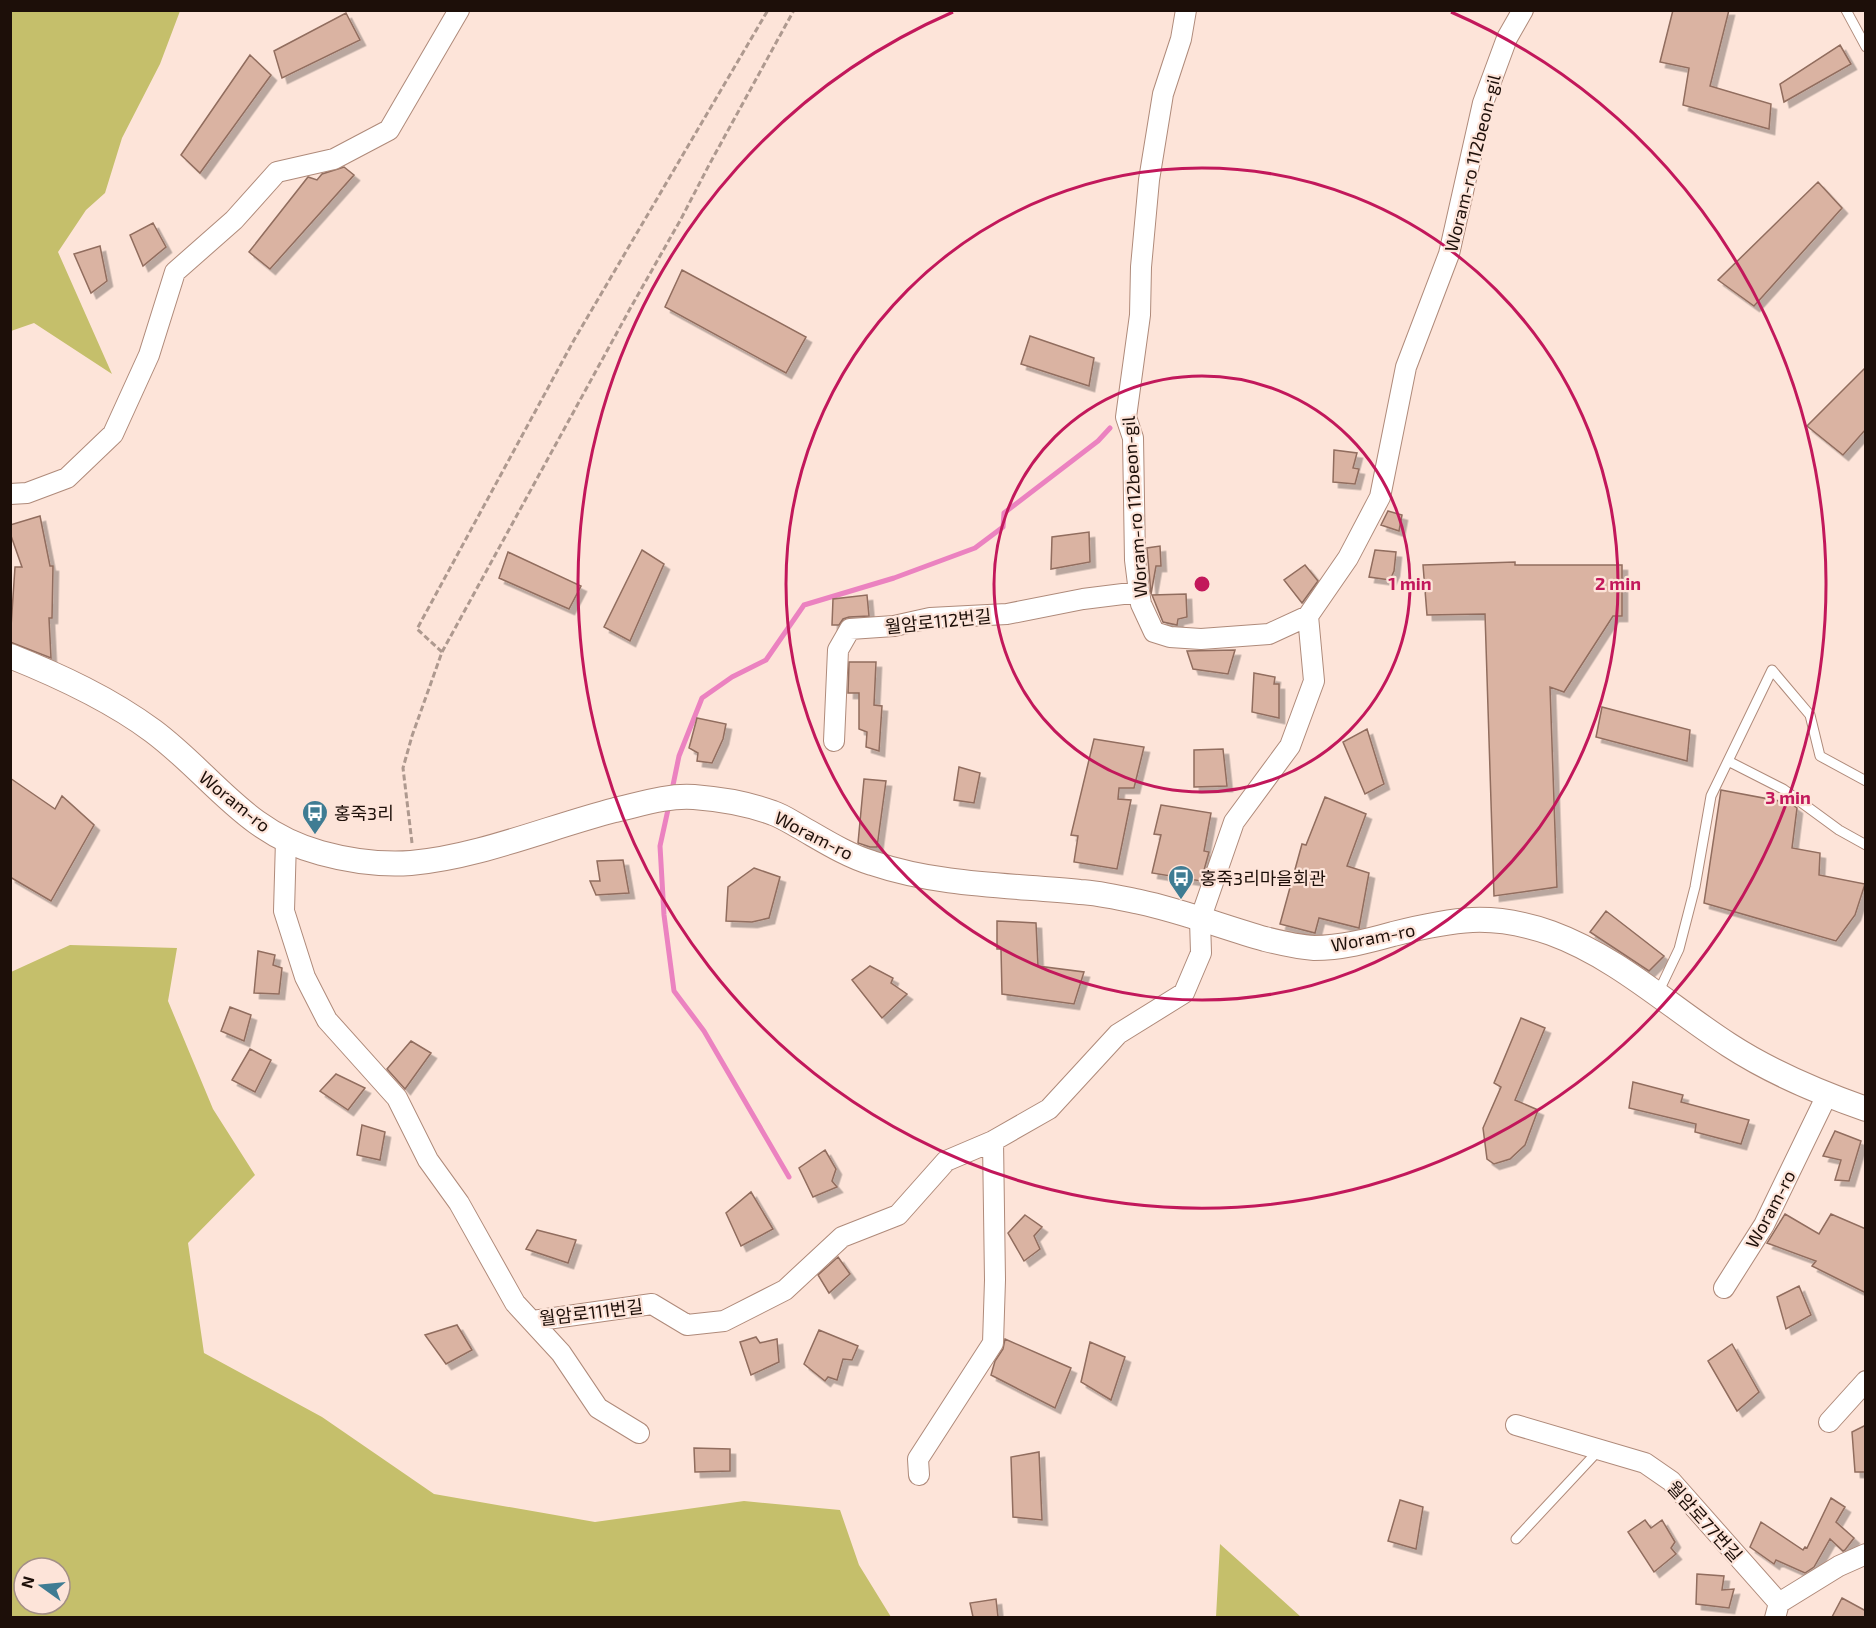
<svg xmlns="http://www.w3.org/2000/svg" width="1876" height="1628" font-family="'Exo 2','Noto Sans KR',sans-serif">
	<defs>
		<filter id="shadow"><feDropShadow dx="5.5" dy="5.5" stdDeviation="0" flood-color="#0004"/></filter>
	</defs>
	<rect width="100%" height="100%" fill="#fde4d9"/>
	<!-- green -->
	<path fill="#c5bf6b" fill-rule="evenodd" d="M11,10L180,11L160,64L122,138L105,193L86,210L58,252L112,374L34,323L11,331Z
		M70,945L177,948L168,1001L213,1109L255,1175L188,1243L204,1353L322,1417L434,1494L595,1522L744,1501L840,1510L859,1565L891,1617H11V972ZM24,1568H60V1604H24Z
		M1220,1544L1301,1617H1216Z"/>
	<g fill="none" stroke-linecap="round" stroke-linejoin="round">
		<!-- stream -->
		<path stroke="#eb82c0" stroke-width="5" d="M672,790L679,756L702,698L732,677L766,660L804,605L894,578L975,548L1003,527L1004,513L1098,441L1110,428
			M669,805L660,846L664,915L674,991L704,1031L789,1177"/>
	</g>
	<!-- building -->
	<path fill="#dab3a2" stroke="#916d5e" stroke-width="1.5" filter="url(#shadow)" d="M1673,10H1729L1710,86L1771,104L1769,129L1683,105L1689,68L1660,62Z
		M346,13L360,40L282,78L274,51Z
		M1840,45L1851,64L1784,102L1780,84Z
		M250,55L271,75L200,173L181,155Z
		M344,167L354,175L270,269L249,252L308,177L317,180L322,174Z
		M1818,182L1842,208L1754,306L1718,280Z
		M153,223L166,247L143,266L130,235Z
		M100,246L107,281L91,293L74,254Z
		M682,270L806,337L786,373L665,307Z
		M1030,336L1094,358L1089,386L1021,364Z
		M1866,367V429L1843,455L1807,426Z
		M1334,450L1357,453L1353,468L1359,469L1355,484L1333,482Z
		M1388,511L1402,515L1399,531L1381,525Z
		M40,516L50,566H53L52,618H49L51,658L10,642L15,567H22L10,533V525Z
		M1089,532L1090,562L1051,569L1052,537Z
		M1160,546L1161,566H1156L1151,594L1147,548Z
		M642,550L664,564L630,641L604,627Z
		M1375,550L1396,552L1394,571L1390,580L1369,577Z
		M508,552L581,586L569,609L499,578Z
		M1515,562V565H1622V616H1613L1564,692L1550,687L1557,887L1494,896L1485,614L1427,615L1423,565Z
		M1305,565L1318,581L1302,603L1284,580Z
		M1186,594L1187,617L1178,619L1177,625L1163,622L1152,595Z
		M867,595L869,616L849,617L843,619L839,625H832L833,599Z
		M1235,650L1228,674L1193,669L1187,651Z
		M849,662H876L874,705L882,706L879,751L866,747L867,732L859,729V693H848Z
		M1254,673L1275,677L1274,684H1279V718L1252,712Z
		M1602,707L1690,730L1687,761L1596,737Z
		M697,718L726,724L723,739L712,763L697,761L698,753L689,748Z
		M1367,729L1384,784L1365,794L1343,742Z
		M1094,739L1144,747L1134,788H1119L1118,799L1131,800L1117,869L1074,862L1078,836L1071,835Z
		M1223,749L1227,786L1194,787V750Z
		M959,767L980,773L974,803L954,800Z
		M10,778L55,809L62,796L94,825L51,901L10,877Z
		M864,779L886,781L877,847H870L858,843Z
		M1721,790L1790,803L1797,808L1792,848L1820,853L1819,875L1865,884L1855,915L1836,941L1704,903Z
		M1325,797L1366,814L1347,866L1369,873L1359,928L1319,918L1315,933L1280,924L1302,844L1306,845Z
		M1161,805L1211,813L1204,851L1209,852L1201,881L1152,873L1161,835L1154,834Z
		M623,860L629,893L596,895L590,881H600L597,861Z
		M754,868L780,877L769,918L752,922L726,921L728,887Z
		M1606,911L1664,956L1649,971L1590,932Z
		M997,921L1036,923L1038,966L1084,972L1074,1004L1002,994L1001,949H997Z
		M258,951L275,955L273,965L282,968L279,994L254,993Z
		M870,966L893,978L891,983L907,994L882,1018L852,980Z
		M230,1007L251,1015L244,1041L221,1031Z
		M1521,1018L1545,1028L1515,1100L1538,1110L1525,1145L1510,1159L1494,1164L1487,1159L1483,1128L1501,1087L1494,1083Z
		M411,1041L431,1053L405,1089L387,1069Z
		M250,1049L271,1060L255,1092L232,1080Z
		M336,1074L365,1088L348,1110L320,1091Z
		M1633,1082L1683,1095L1681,1102L1749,1120L1741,1144L1695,1132L1696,1124L1629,1108Z
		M362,1125L385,1132L380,1160L357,1155Z
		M1835,1131L1861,1141L1849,1181L1835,1180L1841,1160L1823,1156Z
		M825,1150L836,1169L832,1181L837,1187L813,1197L799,1168Z
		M751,1192L773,1229L741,1246L726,1213Z
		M1785,1214L1819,1234L1831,1214L1866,1229V1293L1812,1266L1816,1261L1767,1243Z
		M1025,1215L1042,1227L1034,1236L1040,1249L1024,1261L1008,1233Z
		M537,1230L576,1240L568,1263L526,1249Z
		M838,1257L850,1274L829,1293L818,1275Z
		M1799,1286L1811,1315L1786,1329L1777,1297Z
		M457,1325L472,1350L446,1364L425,1335Z
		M819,1330L858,1346L852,1360L843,1359L837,1380L828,1377L825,1381L804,1364Z
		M756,1337L760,1343L777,1339L779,1362L751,1375L740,1342Z
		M1005,1339L1071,1368L1055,1408L991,1375L995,1361L1003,1349Z
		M1090,1342L1125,1357L1111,1400L1081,1382Z
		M1732,1344L1759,1392L1737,1411L1708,1361Z
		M1866,1425V1472H1855L1852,1432Z
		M694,1448L730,1449V1471L695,1472Z
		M1039,1452L1042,1520L1013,1517L1011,1457Z
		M1831,1498L1845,1507L1836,1522L1854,1538L1845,1550L1843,1551L1830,1539L1814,1567L1805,1573L1776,1560L1774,1564L1750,1547L1761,1522L1803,1550L1805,1547L1807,1548Z
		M1400,1500L1423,1507L1416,1549L1388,1541Z
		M1645,1520L1651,1528L1662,1520L1675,1542L1671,1548L1676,1554L1654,1572L1628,1532Z
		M1697,1574L1724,1576L1722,1590L1734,1589L1729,1608L1696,1604Z
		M1842,1598L1866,1611V1617H1832Z
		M996,1599L998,1617H973L970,1603Z"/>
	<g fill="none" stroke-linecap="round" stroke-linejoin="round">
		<defs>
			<path id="service" d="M1846,10L1866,47
				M1728,761L1783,789L1839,830L1866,845
				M1658,993L1679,949L1695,887L1711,796L1772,670L1810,715L1820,756L1866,781
				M1516,1539L1599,1450"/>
			<path id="minor" d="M1186,10L1181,39L1163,94L1149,180L1141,267L1140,315L1126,417L1133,438L1135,560L1139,592L1141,604L1154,632L1170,637L1201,639L1269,634L1308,616
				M10,494L27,493L67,478L113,434L149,355L175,272L234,220L277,172L334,159L389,130L459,10
				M834,741L838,650L850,629L894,626L930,618L1007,614L1083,599L1139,592
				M286,840L284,911L305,977L327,1020L397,1098L428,1160L459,1203L515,1303L561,1353L598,1408L639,1433
				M1724,1288L1764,1225L1827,1095
				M533,1321L652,1304L687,1325L724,1321L785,1290L842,1237L898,1215L946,1161L993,1141L1049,1109L1118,1034L1184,993L1201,953L1200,920L1234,822L1290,746L1314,681L1308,616L1348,558L1380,497L1406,367L1449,254L1483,103L1507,38L1523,10
				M1829,1422L1866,1381
				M1516,1425L1645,1463L1671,1481L1779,1603L1775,1618
				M919,1475L918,1459L993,1343L995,1280L993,1141
				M1779,1603L1839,1566L1866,1554"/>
			<path id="tertiary" d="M10,656C60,676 110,699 153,731C212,775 245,833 321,853C350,861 381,865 411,863C479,857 549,827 615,810C641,804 668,795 694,797C720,799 749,804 773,813C782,816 791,822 800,827C823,840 846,855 872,863C940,886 1010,885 1080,892C1100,893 1120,898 1140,902C1182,911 1223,927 1265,939C1281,943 1297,947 1314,948C1341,948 1368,941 1393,934C1453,919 1492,912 1551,933C1617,957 1670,1007 1729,1045C1772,1073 1818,1092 1866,1109"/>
		</defs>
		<!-- service casing -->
		<use href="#service" stroke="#af8a7a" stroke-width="11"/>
		<!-- minor casing -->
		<use href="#minor" stroke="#af8a7a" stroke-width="22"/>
		<!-- tertiary casing -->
		<use href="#tertiary" stroke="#af8a7a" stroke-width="26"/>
		<!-- path -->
		<path stroke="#ae998f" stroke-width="3" stroke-dasharray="6 3" stroke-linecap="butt" d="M442,652L417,629L574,340L768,10
			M412,843L403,768L412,736L442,652L631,307L681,219L709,165L794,10"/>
		<!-- service -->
		<use href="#service" stroke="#fff" stroke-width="9"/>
		<!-- minor -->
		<use href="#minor" stroke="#fff" stroke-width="20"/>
		<!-- tertiary -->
		<use href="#tertiary" stroke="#fff" stroke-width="24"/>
	</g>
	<!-- distance rings -->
	<g fill="none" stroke="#c2185b" stroke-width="3">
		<circle cx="1202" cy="584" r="208"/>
		<circle cx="1202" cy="584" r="416"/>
		<path d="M1451 12A624 624 0 1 1 953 12"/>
	</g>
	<!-- icons -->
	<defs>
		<symbol id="bus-pin" viewBox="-11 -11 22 30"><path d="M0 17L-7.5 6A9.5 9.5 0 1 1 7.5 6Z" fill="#3f7c93" stroke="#fde4d9"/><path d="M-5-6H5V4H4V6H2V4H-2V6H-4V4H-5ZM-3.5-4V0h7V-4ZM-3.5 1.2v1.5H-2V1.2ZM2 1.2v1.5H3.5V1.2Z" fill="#fff"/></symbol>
	</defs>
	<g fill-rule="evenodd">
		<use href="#bus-pin" x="300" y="798" width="30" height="40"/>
		<use href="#bus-pin" x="1166" y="863" width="30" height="40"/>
	</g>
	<g text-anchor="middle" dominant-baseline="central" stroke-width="4.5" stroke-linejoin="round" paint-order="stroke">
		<!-- street labels -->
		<g font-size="18" fill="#1d0f09" stroke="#fde4d9">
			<text transform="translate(1472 163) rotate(-76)">Woram-ro 112beon-gil</text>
			<text transform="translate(1134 507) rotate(-94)">Woram-ro 112beon-gil</text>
			<text transform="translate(938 621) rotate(-6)">월암로112번길</text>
			<text transform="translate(235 801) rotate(39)">Woram-ro</text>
			<text transform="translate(814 835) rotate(27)">Woram-ro</text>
			<text transform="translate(1373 937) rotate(-11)">Woram-ro</text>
			<text transform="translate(1770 1209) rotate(-62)">Woram-ro</text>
			<text transform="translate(591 1312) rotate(-7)">월암로111번길</text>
			<text transform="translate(1705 1521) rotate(48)">월암로77번길</text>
		</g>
		<!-- poi labels -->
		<g font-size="18" fill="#1d0f09" stroke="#fde4d9" text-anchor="start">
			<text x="334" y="813">홍죽3리</text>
			<text x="1200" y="878">홍죽3리마을회관</text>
		</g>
	</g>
	<circle cx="1202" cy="584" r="9" fill="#c2185b" stroke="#fde4d9" stroke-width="3"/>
	<g font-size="18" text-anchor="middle" font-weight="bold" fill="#c2185b" stroke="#fde4d9" stroke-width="4.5" stroke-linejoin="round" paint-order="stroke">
		<text x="1410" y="590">1 min</text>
		<text x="1618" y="590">2 min</text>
		<text x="1788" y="804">3 min</text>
	</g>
	<!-- border -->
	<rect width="1876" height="1628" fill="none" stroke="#1d0f09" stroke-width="24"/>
	<!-- north arrow -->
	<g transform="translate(42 1586) rotate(285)"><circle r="28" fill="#fde4d9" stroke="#a38f86" stroke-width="1.5"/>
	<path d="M0-4.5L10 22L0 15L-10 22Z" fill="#3f7c93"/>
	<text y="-9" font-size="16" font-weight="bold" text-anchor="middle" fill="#1d0f09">N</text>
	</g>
</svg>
